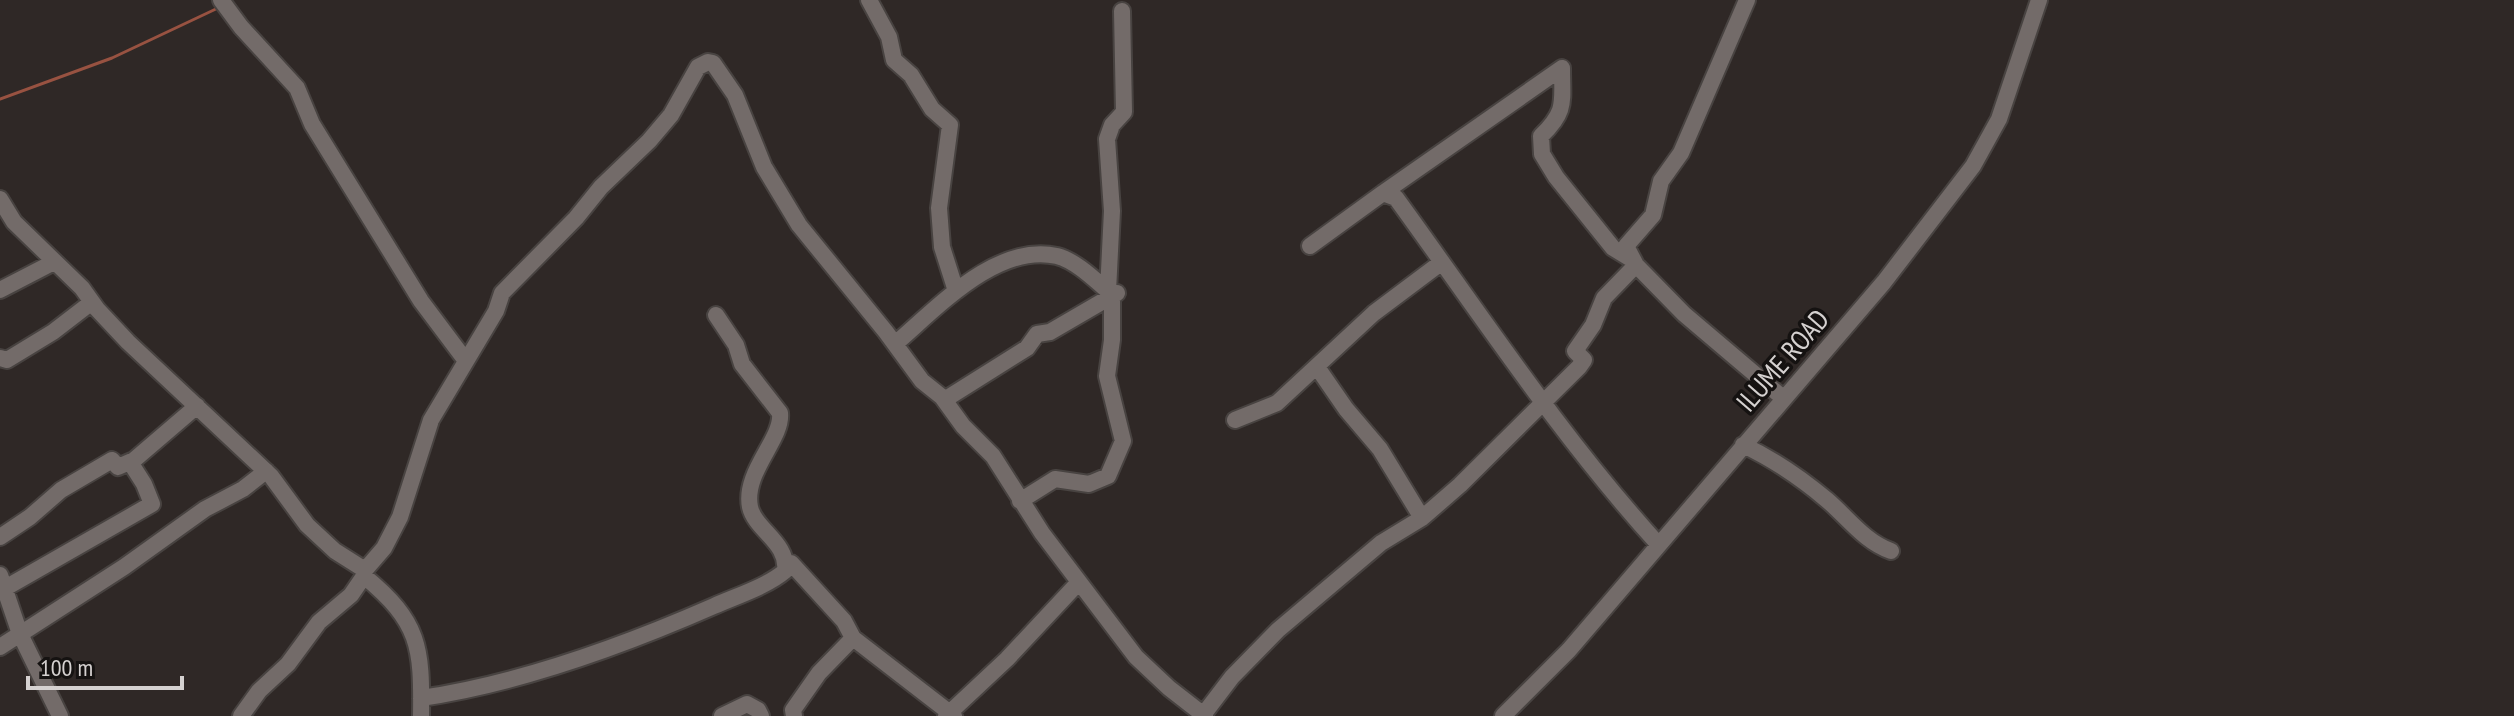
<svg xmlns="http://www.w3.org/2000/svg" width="2514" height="716" font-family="'PT Sans Narrow',sans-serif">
	<rect width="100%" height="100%" fill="#2f2826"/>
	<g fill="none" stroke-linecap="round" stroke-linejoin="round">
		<!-- stream -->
		<path stroke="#985241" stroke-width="3" d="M0,99L112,58L218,8"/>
		<defs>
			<path id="minor" d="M221,0L241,27L297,88L312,124L421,301L466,361
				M869,0L889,37L894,60L911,75L932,109L950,125L939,208L942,247L956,291
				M1383,193L1562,68C1562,102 1567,111 1541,136L1542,154L1556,177L1613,248L1631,259
				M0,199L14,222L82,288L97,309L128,342L271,476L307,525L335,551L365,570
				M1310,246L1383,193L1396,198C1481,315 1561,437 1658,544
				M1636,265L1684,314L1783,398
				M0,290L54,262
				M895,344C936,309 997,242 1057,256C1076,261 1094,279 1108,291
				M0,358L7,360L53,332L92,302
				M1317,367L1346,409L1380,449L1422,518
				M949,397L1027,348L1037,334L1050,332L1117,293
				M1235,420L1277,403L1374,313L1442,262
				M1743,445C1773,459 1802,479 1827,500C1848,518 1865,542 1891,551
				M1020,501L1055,479L1089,484L1108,476L1123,441L1107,376L1112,340V297L1108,291L1112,211L1107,139L1112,125L1124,112L1122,11
				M0,537L30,517L61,490L112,460L118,467L134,460L197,406
				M791,563L844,621L853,638L954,716
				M0,575L20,634L60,716
				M364,576C420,622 422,647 421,716
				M0,591L152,504L144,484L130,462
				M0,647L124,567L205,509L243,489L266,471
				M421,698C517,684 625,645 714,606C736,596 766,587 785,571C789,543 755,530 750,507C743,472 783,439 780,413L742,364L736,345L716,315
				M1203,715L1232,677L1278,630L1381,543L1422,518L1460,485L1579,367L1584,360L1575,351L1593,325L1604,298L1636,265L1626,246L1653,215L1661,181L1681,153L1747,0
				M241,716L259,691L288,664L319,622L351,595L364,576L365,570L384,548L400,517L431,420L496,311L502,293L576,218L601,187L649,141L671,115L698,67L708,62L713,63L735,95L764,167L799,225L886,332L922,381L942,397L963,426L993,456L1042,533L1136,657L1169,688L1205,716
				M722,716L747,704L758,710L761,716
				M794,716L793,710L819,673L853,638
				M946,716L1007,659L1079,582
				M1503,716L1569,650L1884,282L1973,166L1999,119L2039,0"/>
		</defs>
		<!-- minor casing -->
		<use href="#minor" stroke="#484341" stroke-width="20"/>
		<!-- minor -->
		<use href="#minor" stroke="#736b69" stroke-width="16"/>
	</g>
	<g text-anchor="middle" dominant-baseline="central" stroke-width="7" stroke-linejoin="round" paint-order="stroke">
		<!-- street labels -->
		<g font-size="28" fill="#d5d1d0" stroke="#151211">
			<text transform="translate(1782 360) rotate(-49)">ILUME ROAD</text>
		</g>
	</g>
	<!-- scale -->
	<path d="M28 676v12h154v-12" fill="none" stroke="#d5d1d0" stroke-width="4"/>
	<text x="40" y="676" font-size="24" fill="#d5d1d0" stroke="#151211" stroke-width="6" paint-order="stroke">100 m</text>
</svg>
